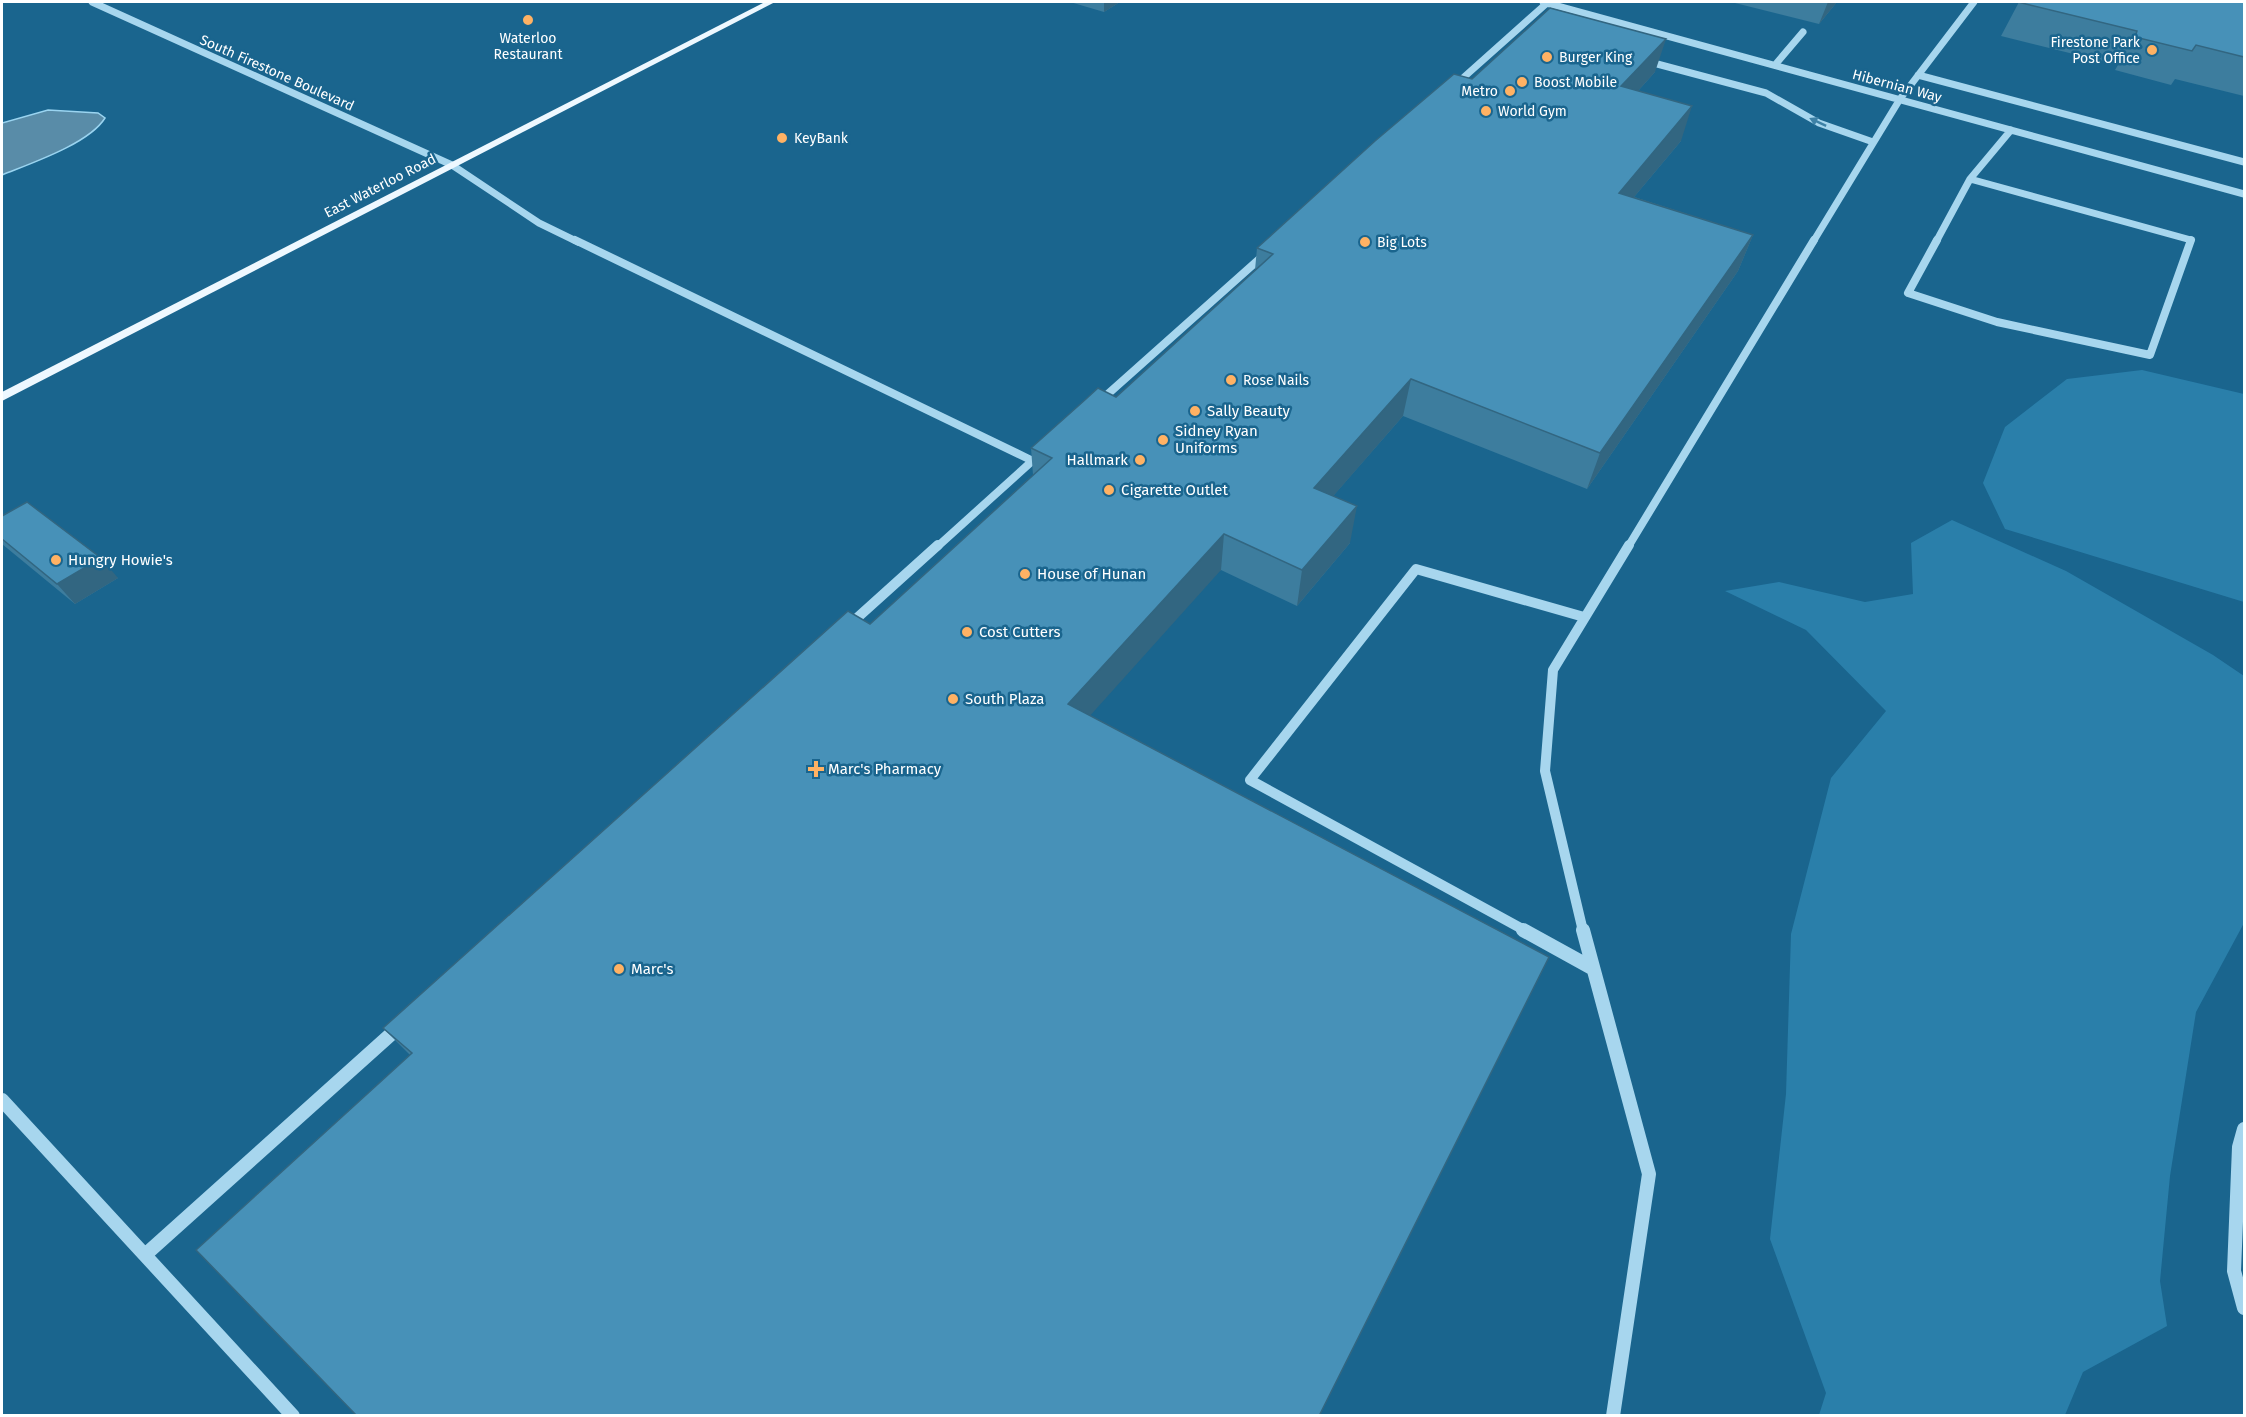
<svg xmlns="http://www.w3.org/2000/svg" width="2246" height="1417" font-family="'Fira Sans',sans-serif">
	<rect width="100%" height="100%" fill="#1a658e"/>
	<!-- green -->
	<path fill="#2a7faa" d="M2142,370L2244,394V602L2005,529L1983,483L2005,427L2067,379Z
		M1952,520L2066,571L2213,655L2244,676V923L2196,1012L2170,1176L2160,1281L2167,1326L2083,1372L2065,1415H1819L1826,1393L1770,1239L1786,1094L1791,934L1831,778L1886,711L1806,630L1725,591L1779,582L1865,602L1913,594L1911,543Z"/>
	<!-- water -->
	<path fill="#598ca8" stroke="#9ad4f0" stroke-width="1.5" d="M48,110L98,113L105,118C89,144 29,164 2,175V123Z"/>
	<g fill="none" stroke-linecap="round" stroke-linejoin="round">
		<!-- minor-far3 -->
		<path stroke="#a7d6ee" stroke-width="7" d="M92,2L452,165L539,223L578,242
			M1543,2L2244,194
			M1646,61L1766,93L1819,123L1873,142
			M1775,65L1803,32
			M1918,75L2244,162
			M1454,86L1547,3
			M1970,179L2191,240L2190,242
			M1970,179L2011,130
			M1813,242L1900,99L1974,2
			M1936,242L1970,179"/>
		<!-- minor-far2 -->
		<path stroke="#a7d6ee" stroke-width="8" d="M575,240L1033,461
			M1937,240L1908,293L1997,322L2150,355L2191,240
			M1100,401L1265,254
			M937,547L1041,453
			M1628,547L1814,240"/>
		<!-- minor-far1 -->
		<path stroke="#a7d6ee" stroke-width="10" d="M847,627L938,545
			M1526,931L1250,780L1416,569L1584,617
			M1583,931L1545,771L1553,670L1629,545"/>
		<!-- minor -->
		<path stroke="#a7d6ee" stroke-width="14" d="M1523,930L1592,968
			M1583,930L1649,1174L1613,1416
			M2,1100L293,1416
			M2244,1129L2239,1147L2234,1271L2244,1308
			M145,1255L399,1027"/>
		<!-- major -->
		<path fill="#eef8ff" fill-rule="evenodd" d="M765,2H775L2,401V392Z"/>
	</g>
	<!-- wall -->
	<path fill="#3d7d9e" d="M1070,2H1120L1104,12Z
		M1731,2H1837L1819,24Z
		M2019,2H2244V96L2175,79L2171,85L2115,70L2118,65L2001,36Z
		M1655,72L1638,91L1681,141L1634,197L1753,235L1738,271L1587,489L1403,416L1333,496L1350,543L1297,606L1221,570L410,1055L383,1028L870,624L1033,475L1031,448L1116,397L1255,270L1257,248L1472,79Z
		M2,516L118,578L75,604L2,544Z"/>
	<!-- shaded-wall -->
	<path fill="#326681" d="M1104,2H1120L1104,12Z
		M1828,2H1837L1819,24Z
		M1666,39L1655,72L1611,121L1621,86Z
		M1692,106L1681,141L1608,228L1619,193Z
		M1753,235L1738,271L1587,489L1600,453Z
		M1411,379L1403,416L1309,524L1314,488Z
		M1357,506L1350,543L1297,606L1302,570Z
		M1224,534L1221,570L1070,738L1068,704Z
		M101,558L118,578L75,604L57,584Z"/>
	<!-- building -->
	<path fill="#4791b8" stroke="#326681" stroke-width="1.5" d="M2018,2H2244V57L2196,45L2192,51L2135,37L2137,31Z
		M1550,8L1666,39L1621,86L1692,106L1619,193L1753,235L1600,453L1411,379L1314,488L1357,506L1302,570L1224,534L1068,704L1549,957L1319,1416H357L196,1250L412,1053L383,1028L848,611L870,624L1052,458L1031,448L1086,399L1098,388L1116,397L1273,254L1257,248L1375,141L1454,74L1472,79Z
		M27,502L101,558L57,584L2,539V516Z"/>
	<!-- one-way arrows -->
	<defs><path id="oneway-solid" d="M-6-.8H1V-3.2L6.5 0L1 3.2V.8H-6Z" transform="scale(1.5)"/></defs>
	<use fill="#3d81a6" href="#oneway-solid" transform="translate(1818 122) rotate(-155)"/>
	<!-- markers -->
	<g fill="#ffb264" stroke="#1a658e" stroke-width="2">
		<circle cx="528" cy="20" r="6"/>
		<circle cx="2152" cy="50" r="6"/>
		<circle cx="1547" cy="57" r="6"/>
		<circle cx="1522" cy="82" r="6"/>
		<circle cx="1510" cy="91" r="6"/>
		<circle cx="1486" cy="111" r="6"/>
		<circle cx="782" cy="138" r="6"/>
		<circle cx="1365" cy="242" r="6"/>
		<circle cx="1231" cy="380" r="6"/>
		<circle cx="1195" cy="411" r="6"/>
		<circle cx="1163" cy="440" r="6"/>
		<circle cx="1140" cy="460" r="6"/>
		<circle cx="1109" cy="490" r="6"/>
		<circle cx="56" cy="560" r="6"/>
		<circle cx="1025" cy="574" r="6"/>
		<circle cx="967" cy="632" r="6"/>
		<circle cx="953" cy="699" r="6"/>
		<path d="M813 760h6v6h6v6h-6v6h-6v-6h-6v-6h6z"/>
		<circle cx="619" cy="969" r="6"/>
	</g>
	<g text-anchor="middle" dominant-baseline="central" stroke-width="5" stroke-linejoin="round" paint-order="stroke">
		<!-- far-poi labels -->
		<g font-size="14" fill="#fff" stroke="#1a658e" text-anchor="start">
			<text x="528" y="38" text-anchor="middle">Waterloo<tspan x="528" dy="16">Restaurant</tspan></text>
			<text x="2140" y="42" text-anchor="end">Firestone Park<tspan x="2140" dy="16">Post Office</tspan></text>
			<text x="1559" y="57">Burger King</text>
			<text x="1534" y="82">Boost Mobile</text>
			<text x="1498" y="91" text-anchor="end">Metro</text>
			<text x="1498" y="111">World Gym</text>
			<text x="794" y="138">KeyBank</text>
			<text x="1377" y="242">Big Lots</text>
			<text x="1243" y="380">Rose Nails</text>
		</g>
		<!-- far-street labels -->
		<g font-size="14" fill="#fff" stroke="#1a658e">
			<text transform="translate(277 73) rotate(24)">South Firestone Boulevard</text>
			<text transform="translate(1897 86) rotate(15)">Hibernian Way</text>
			<text transform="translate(380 186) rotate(-27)">East Waterloo Road</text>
		</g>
		<!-- poi labels -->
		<g font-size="15" fill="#fff" stroke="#1a658e" text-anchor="start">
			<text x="1207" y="411">Sally Beauty</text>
			<text x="1175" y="431">Sidney Ryan<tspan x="1175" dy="17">Uniforms</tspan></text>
			<text x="1128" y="460" text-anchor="end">Hallmark</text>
			<text x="1121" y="490">Cigarette Outlet</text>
			<text x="68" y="560">Hungry Howie's</text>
			<text x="1037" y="574">House of Hunan</text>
			<text x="979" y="632">Cost Cutters</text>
			<text x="965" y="699">South Plaza</text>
			<text x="828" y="769">Marc's Pharmacy</text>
			<text x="631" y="969">Marc's</text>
		</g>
	</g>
	<!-- border -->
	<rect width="2246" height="1417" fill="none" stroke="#ffffff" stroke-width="6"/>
</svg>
